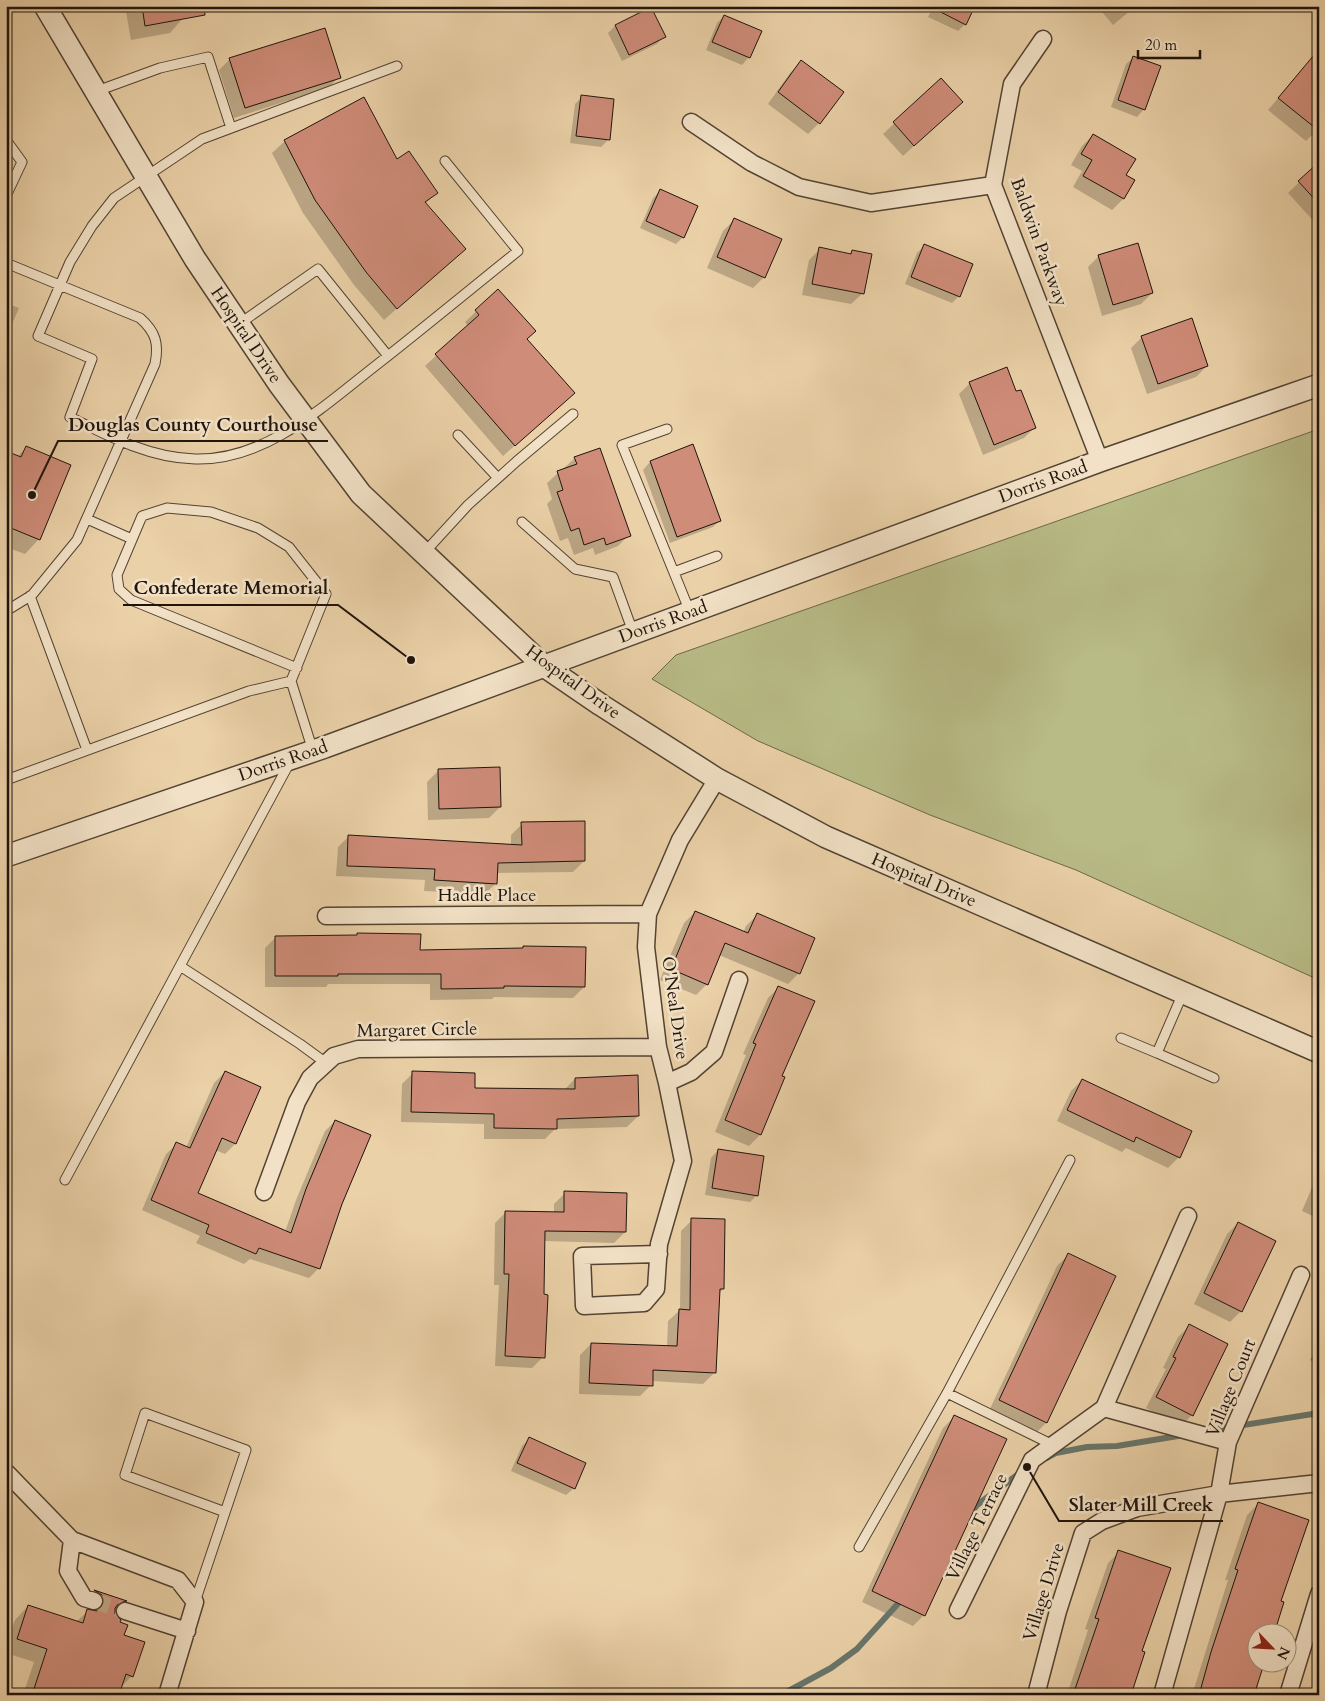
<svg xmlns="http://www.w3.org/2000/svg" width="1325" height="1701" font-family="Cardo,serif">
	<rect width="100%" height="100%" fill="#ebd1a8"/>
	<filter id="stains"><feTurbulence type="fractalNoise" baseFrequency=".004" numOctaves="4"/><feColorMatrix values="0 0 0 0 .2 0 0 0 0 .09 0 0 0 0 .02 0 0 0 .5 -.17"/></filter>
	<radialGradient id="worn" r=".72"><stop offset=".6" stop-color="#630" stop-opacity="0"/><stop offset="1" stop-color="#630" stop-opacity=".3"/></radialGradient>
	<!-- green -->
	<path fill="#b8bb86" stroke="#6c6849" d="M1319,429V980L1076,870L930,815L758,741L652,679L676,655Z"/>
	<!-- shadow -->
	<path fill="#0003" d="M125,6H243L184,17L170,33L131,40Z
		M934,6L965,24L958,31L928,17Z
		M1097,6H1136L1113,25Z
		M651,8L664,36L657,44L622,61L608,33L615,26Z
		M724,16L749,57L742,65L706,50L717,23Z
		M1319,50V128L1306,141L1268,110Z
		M1134,57L1144,109L1137,117L1111,107L1126,64Z
		M230,59L339,77L328,88L234,118L219,70Z
		M801,62L819,123L808,134L768,104L790,73Z
		M941,80L950,113L903,156L883,134Z
		M582,97L608,140L601,147L570,143L575,104Z
		M1093,135L1125,176L1134,181L1123,199L1112,210L1073,187L1082,171L1071,165L1082,146Z
		M285,141L396,161L436,193L425,204L464,249L384,320L354,285L303,213L272,153Z
		M1319,163V227L1288,193Z
		M660,191L683,237L676,244L640,228L653,198Z
		M734,220L764,277L753,288L707,268L723,231Z
		M924,246L959,296L952,303L905,284L917,253Z
		M820,249L849,254L852,251L863,293L851,304L802,295L809,260Z
		M1099,256L1152,293L1141,304L1102,316L1088,267Z
		M498,291L562,404L503,456L425,366L468,326L465,322Z
		M6,303L19,308L6,338Z
		M1142,337L1207,366L1196,377L1147,394L1131,348Z
		M970,383L1016,393L1035,427L1024,438L983,455L959,394Z
		M693,446L720,520L713,527L670,543L643,470L650,462Z
		M26,448L39,539L25,554L6,547V453L17,457Z
		M575,458L629,535L618,546L595,555L593,548L574,555L568,538L560,541L547,504L552,499L547,483Z
		M438,771L500,807L489,818L428,820L427,782Z
		M522,824L584,861L573,872L496,873V883L485,894L424,891L425,880L336,876L338,847L349,836L511,846V835Z
		M695,912L743,933L746,926L757,915L799,973L788,984L719,955L707,984L696,995L660,980L684,923Z
		M276,937L419,951L521,950L523,948L584,987L573,998L494,997L492,999L430,1000V984H328L326,987H265V948Z
		M779,987L760,1135L749,1146L715,1132L746,1055L743,1054L768,998Z
		M225,1072L260,1088L235,1144L225,1154L215,1150L196,1194L285,1232L296,1200L325,1131L335,1121L341,1204L319,1268L309,1278L250,1259L244,1264L196,1243L200,1236L142,1210L166,1154L177,1144L186,1148L214,1083Z
		M413,1073L473,1089L564,1090L575,1079L638,1116L627,1127L555,1129L545,1139H484V1124L401,1122L402,1084Z
		M1082,1080L1179,1157L1168,1168L1126,1148L1122,1152L1057,1121L1071,1091Z
		M718,1150L757,1195L750,1202L705,1195L711,1158Z
		M1319,1180V1219L1302,1211L1313,1185Z
		M565,1193L625,1232L614,1243L543,1241V1357L532,1368L495,1366L499,1285H494L495,1223L506,1212L554,1213V1204Z
		M692,1220L723,1289L719,1293L714,1373L703,1384L652,1381L651,1385L640,1396L579,1394L580,1355L591,1344L667,1347L668,1321L680,1310L681,1231Z
		M1238,1223L1241,1311L1230,1322L1194,1304L1227,1234Z
		M1068,1255L1046,1423L1035,1434L989,1411L1057,1266Z
		M1189,1326L1192,1415L1181,1426L1146,1408L1166,1369L1163,1368L1178,1337Z
		M1319,1343V1365L1310,1360Z
		M954,1417L924,1615L913,1626L862,1602L943,1428Z
		M529,1439L574,1488L566,1495L511,1471L522,1446Z
		M1258,1504V1664H1263L1256,1684L1258,1685L1255,1695H1192L1228,1580H1225L1247,1515Z
		M1119,1552L1141,1652L1130,1695H1067L1088,1630L1085,1629L1108,1563Z
		M94,1591L125,1602L114,1613L123,1636L132,1676L120,1688L118,1695H23L34,1662L6,1653V1645L15,1620L28,1606L76,1622L88,1611H90L88,1608L82,1604Z"/>
	<g fill="none" stroke-linecap="round" stroke-linejoin="round">
		<!-- stream -->
		<path stroke="#68766b" stroke-width="6" d="M1206,1431L1319,1413
			M1047,1458L1056,1453L1087,1447L1117,1446L1184,1435
			M971,1513L977,1505L1021,1472
			M781,1695L831,1668L857,1649L904,1597"/>
	</g>
	<!-- building -->
	<path fill="#cf8c79" stroke="#1f140c" d="M142,6H204L205,15L145,26Z
		M929,6H975L966,25Z
		M651,7L666,37L629,55L615,25Z
		M724,15L762,31L750,58L712,42Z
		M325,28L341,78L245,108L229,58Z
		M1319,49V131L1278,98Z
		M1133,56L1161,66L1145,110L1118,100Z
		M801,60L844,92L820,124L778,92Z
		M941,78L963,102L914,146L893,122Z
		M581,95L614,99L610,140L576,136Z
		M364,97L397,159L409,151L438,193L425,202L466,249L397,309L366,272L315,200L284,140Z
		M1093,134L1136,159L1126,175L1135,180L1124,199L1083,176L1092,160L1081,154Z
		M1319,162V204L1298,181Z
		M660,189L698,206L684,238L646,221Z
		M734,218L782,239L765,278L717,257Z
		M1138,243L1153,293L1113,305L1098,255Z
		M924,244L973,264L960,297L911,277Z
		M819,247L851,254L852,250L872,254L864,294L812,284Z
		M498,289L536,331L527,339L575,393L515,446L435,354L479,315L475,310Z
		M1192,318L1208,366L1158,384L1141,336Z
		M1007,367L1016,391L1021,390L1036,428L994,445L969,382Z
		M693,444L721,521L677,537L650,461Z
		M26,446L71,465L40,540L6,526V451L21,457Z
		M600,448L631,536L606,545L604,538L584,545L579,528L571,531L557,492L563,490L557,471L577,464L574,457Z
		M500,767L501,807L439,809L438,769Z
		M585,821V861L498,863L497,884L434,880L435,869L347,866L348,835L522,845L521,822Z
		M695,911L748,933L757,913L815,938L800,974L725,943L708,985L671,969Z
		M357,933L421,934L420,950L523,948V946L586,947L585,987L504,986V988L441,989V974H338V976H275V936L357,935Z
		M778,986L815,1001L782,1076L785,1077L761,1135L725,1120L756,1044L753,1043Z
		M225,1071L261,1087L236,1144L222,1138L198,1193L291,1233L306,1189L335,1120L371,1135L342,1204L320,1269L259,1248L256,1254L206,1233L209,1225L151,1200L176,1142L190,1148Z
		M412,1071L475,1073V1088L575,1089V1078L638,1075L639,1116L557,1119V1129L494,1128V1114L411,1112Z
		M1082,1079L1192,1131L1180,1158L1136,1137L1134,1142L1067,1110Z
		M718,1149L764,1156L758,1196L712,1188Z
		M564,1191L627,1193L626,1232L545,1231L544,1294L548,1295L545,1358L505,1356L509,1274H504L505,1211L564,1212Z
		M691,1218L725,1219L724,1289H720L716,1373L653,1370V1386L589,1383L591,1343L677,1346L679,1309L690,1310Z
		M1238,1222L1276,1241L1242,1312L1204,1293Z
		M1068,1253L1116,1276L1047,1423L999,1400Z
		M1189,1324L1228,1344L1193,1416L1156,1397L1176,1358L1173,1357Z
		M954,1415L1007,1439L925,1616L872,1591Z
		M529,1437L586,1463L575,1489L517,1463Z
		M1258,1502L1309,1520L1281,1601L1284,1602L1274,1634H1258V1664H1264L1254,1695H1199L1211,1652L1238,1570L1235,1569Z
		M1118,1550L1171,1568L1142,1651L1145,1652L1131,1695H1073L1099,1619L1095,1618Z
		M94,1590L127,1601L119,1603L115,1608V1614L121,1620L120,1622L128,1625L124,1635L145,1642L133,1677L126,1674L119,1695H32L47,1649L17,1639L28,1605L83,1623L87,1609L97,1611L103,1604L104,1599L102,1595Z"/>
	<g fill="none" stroke-linecap="round" stroke-linejoin="round">
		<!-- minor-tunnel -->
		<path stroke="#c2ab89" stroke-width="16" stroke-dasharray="16 8" stroke-linecap="butt" d="M94,1601L125,1611"/>
		<defs>
			<path id="service" d="M397,66L202,139L114,198L92,226L70,262L38,336L92,359L70,417C108,436 150,458 195,459C267,461 326,404 379,363C426,326 472,288 518,251L445,161
				M97,91L160,68L208,57L231,128
				M6,140L22,162L6,196
				M6,263L140,318C156,332 159,344 155,364L77,540L32,595L6,611
				M239,324L318,269L388,356
				M667,429L622,445L690,612
				M458,435L498,478
				M87,519L132,539
				M522,522L575,569L613,577L633,632
				M424,553L468,505L517,461L573,414
				M674,572L717,556
				M30,596L87,750
				M297,668L131,600L119,589L117,575L142,516L167,508L211,512L258,528L289,547L326,594L291,681L313,751
				M290,762L180,966L300,1044L326,1063
				M6,780L249,691L291,681
				M1183,993L1157,1053L1214,1078
				M1121,1038L1157,1053
				M65,1180L180,966
				M947,1393L1053,1445
				M859,1547L947,1393L1070,1160
				M195,1602L246,1450L145,1413L125,1475L225,1512"/>
			<path id="minor" d="M1043,39L1012,84L993,185L1100,461
				M691,122L752,163L799,187L871,203L993,185
				M326,916L648,914
				M667,1083L691,1072L714,1052L739,980
				M264,1192L297,1102L310,1078L334,1056L358,1049L658,1047
				M659,1254L582,1256L584,1306L644,1303L656,1289L659,1244L683,1161L667,1083L658,1047L646,947L648,914L680,840L717,779
				M1104,1408L1228,1442
				M6,1472L72,1540L178,1580L195,1602L167,1695
				M72,1540L68,1571L84,1598L94,1601
				M958,1610L1032,1460L1104,1408L1188,1216
				M125,1611L187,1631
				M1036,1695L1058,1611L1083,1533L1102,1521L1137,1508L1219,1494L1319,1483
				M1162,1695L1219,1494L1228,1442L1301,1275
				M1288,1695L1319,1594"/>
			<path id="tertiary" d="M45,6L195,259L279,384L361,494L544,666L601,705L717,779L826,837L1319,1052
				M6,856L325,747L1100,461L1319,385"/>
		</defs>
		<!-- service casing -->
		<use href="#service" stroke="#524333" stroke-width="11"/>
		<!-- minor casing -->
		<use href="#minor" stroke="#524333" stroke-width="19"/>
		<!-- tertiary casing -->
		<use href="#tertiary" stroke="#524333" stroke-width="24"/>
		<!-- service -->
		<use href="#service" stroke="#f2e1c6" stroke-width="9"/>
		<!-- minor -->
		<use href="#minor" stroke="#f2e1c6" stroke-width="16"/>
		<!-- tertiary -->
		<use href="#tertiary" stroke="#f2e1c6" stroke-width="21"/>
	</g>
	<g text-anchor="middle" dominant-baseline="central" stroke-width="5" stroke-linejoin="round" paint-order="stroke">
		<!-- street labels -->
		<g font-size="18" fill="#1f140c" stroke="#f2e1c6">
			<text transform="translate(1039 242) rotate(70)">Baldwin Parkway</text>
			<text transform="translate(246 335) rotate(56)">Hospital Drive</text>
			<text transform="translate(1043 482) rotate(-20)">Dorris Road</text>
			<text transform="translate(663 622) rotate(-20)">Dorris Road</text>
			<text transform="translate(573 682) rotate(36)">Hospital Drive</text>
			<text transform="translate(283 761) rotate(-19)">Dorris Road</text>
			<text transform="translate(924 880) rotate(23)">Hospital Drive</text>
			<text x="487" y="895">Haddle Place</text>
			<text transform="translate(675 1008) rotate(82)">O'Neal Drive</text>
			<text transform="translate(417 1030) rotate(-1)">Margaret Circle</text>
			<text transform="translate(1231 1388) rotate(-68)">Village Court</text>
			<text transform="translate(977 1527) rotate(-64)">Village Terrace</text>
			<text transform="translate(1044 1592) rotate(-73)">Village Drive</text>
		</g>
	</g>
	<!-- callouts -->
	<path fill="none" stroke="#1f140c" stroke-width="2" d="M32 495L58 441H328M411 660L338 605H123M1027 1467L1059 1521H1223"/>
	<g fill="#1f140c" stroke="#f2e1c6" stroke-width="2">
		<circle cx="32" cy="495" r="5"/>
		<circle cx="411" cy="660" r="5"/>
		<circle cx="1027" cy="1467" r="5"/>
	</g>
	<g font-size="19" text-anchor="middle" font-weight="bold" fill="#1f140c" stroke="#f2e1c6" stroke-width="5" stroke-linejoin="round" paint-order="stroke">
		<text x="193" y="431">Douglas County Courthouse</text>
		<text x="231" y="594">Confederate Memorial</text>
		<text x="1141" y="1511">Slater Mill Creek</text>
	</g>
	<!-- margin -->
	<rect width="1325" height="1701" fill="none" stroke="#ebd1a8" stroke-width="25"/>
	<rect x="8" y="8" width="1310" height="1686" fill="none" stroke="#1f140c" stroke-width="2.5"/>
	<rect x="12" y="12" width="1300" height="1676" fill="none" stroke="#1f140c"/>
	<!-- north arrow -->
	<g transform="translate(1272 1648) rotate(115)"><circle r="24" fill="#f2e1c6" stroke="#9e8f7c"/>
	<path d="M0-4L9 19L0 12L-9 19Z" fill="#8f2418"/>
	<text y="-8" font-size="14" font-weight="bold" text-anchor="middle" fill="#1f140c">N</text>
	</g>
	<!-- scale -->
	<path d="M1138 50v8h62v-8" fill="none" stroke="#1f140c" stroke-width="2.5"/>
	<text x="1145" y="50" font-size="15" fill="#1f140c" stroke="#f2e1c6" stroke-width="4" paint-order="stroke">20 m</text>
	<rect width="100%" height="100%" filter="url(#stains)"/>
	<rect width="100%" height="100%" fill="url(#worn)"/>
</svg>
